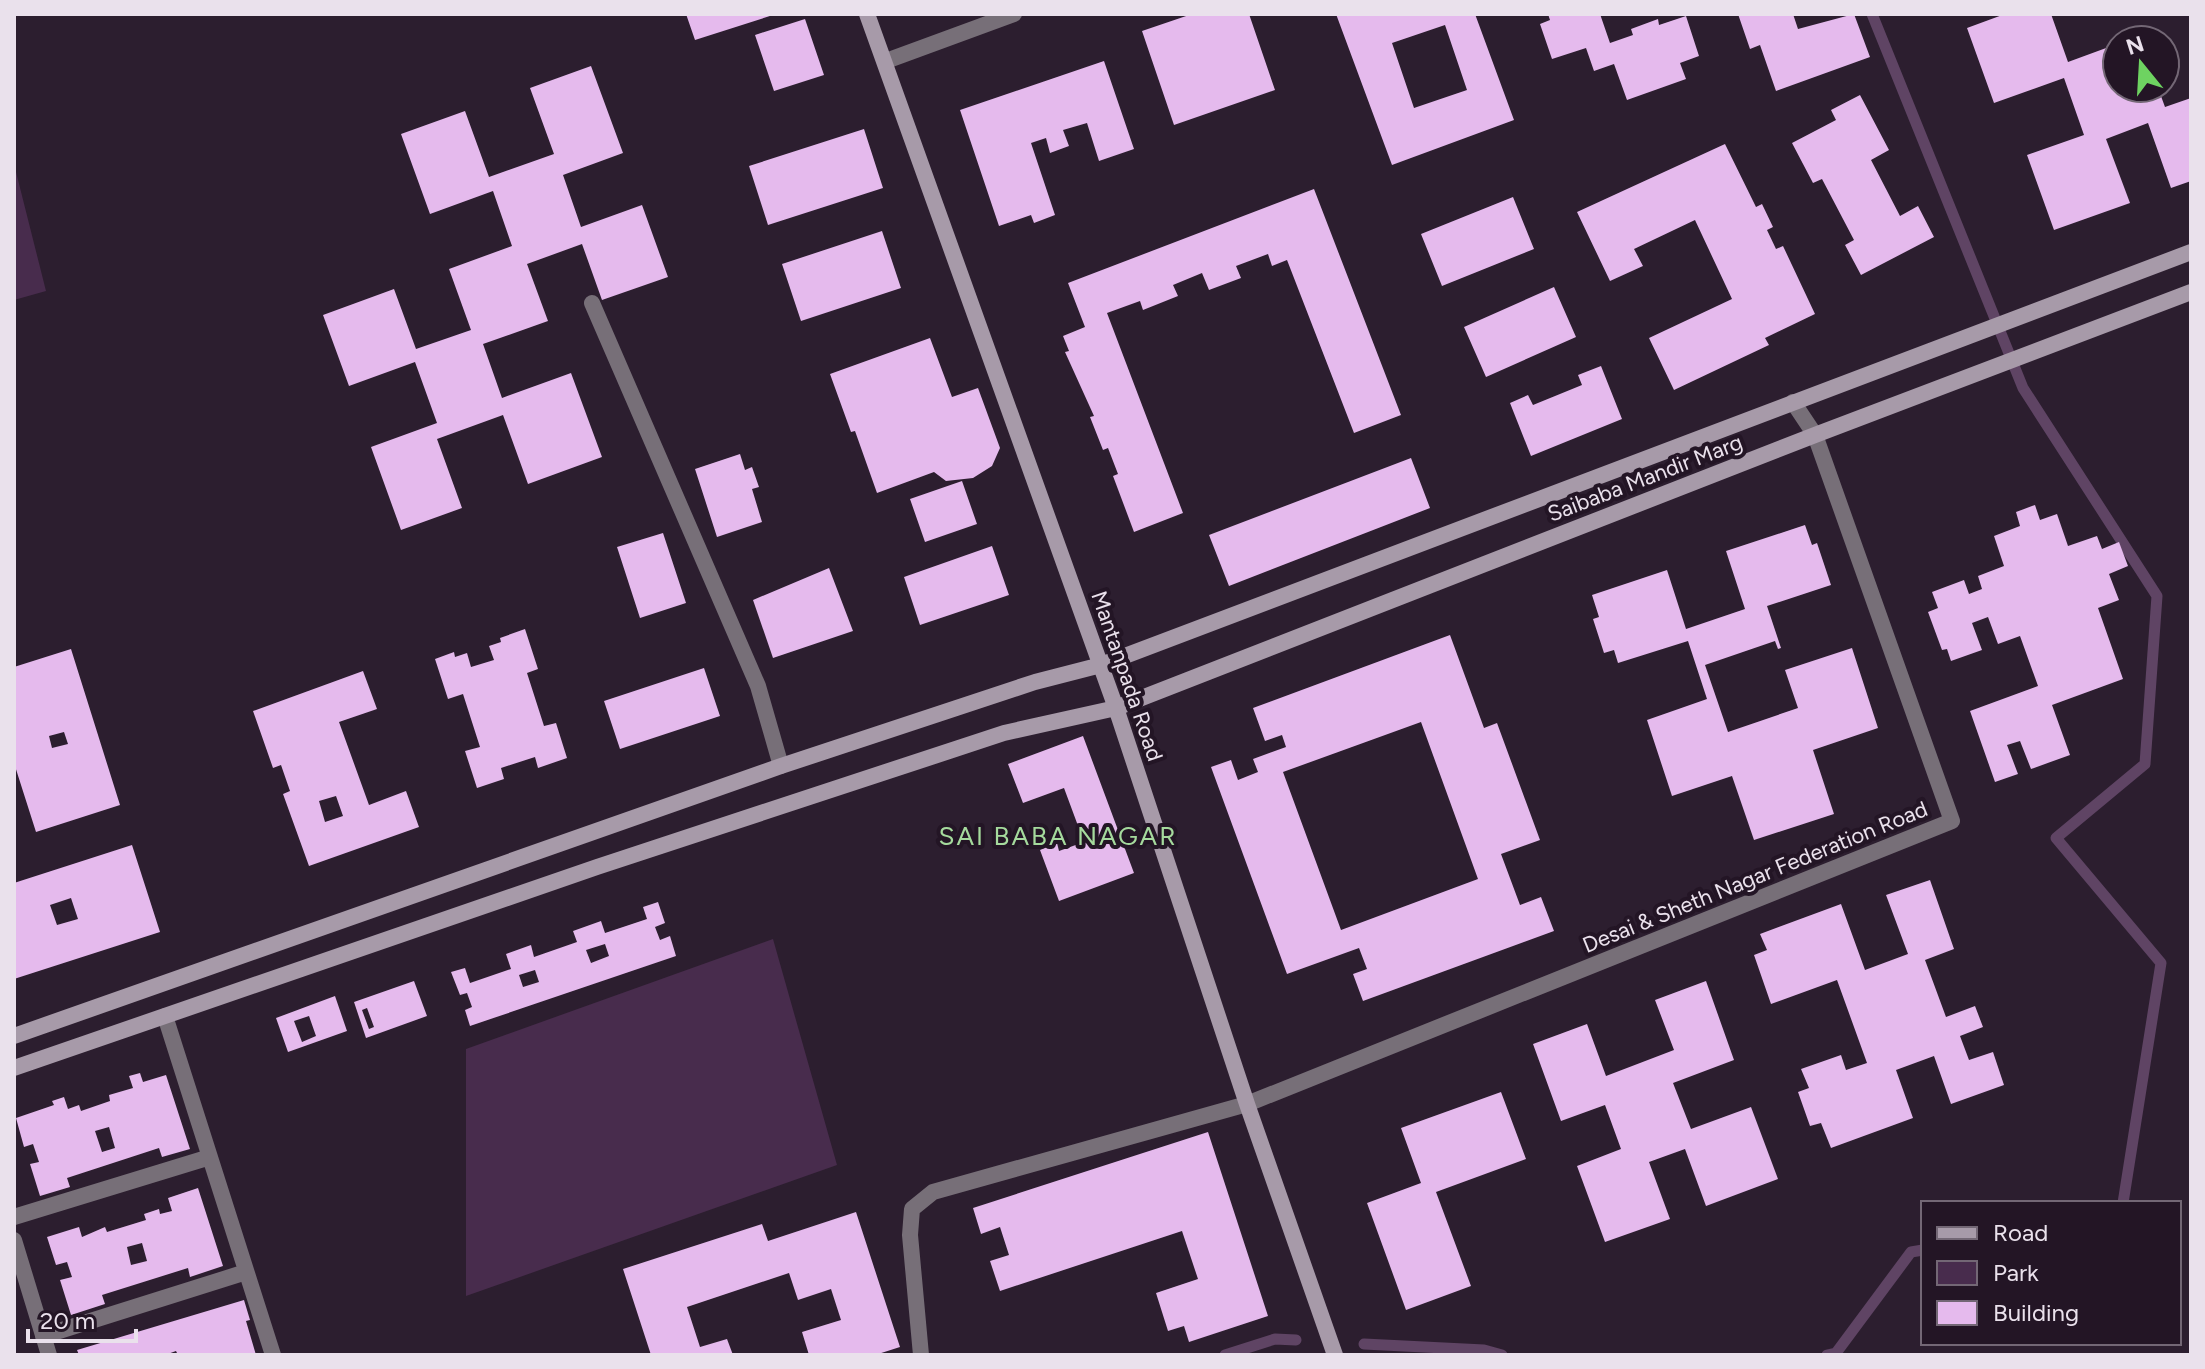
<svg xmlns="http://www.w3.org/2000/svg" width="2205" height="1369" font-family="Figtree,sans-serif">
	<rect width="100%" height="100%" fill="#2c1e2f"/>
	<!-- green -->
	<path fill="#482c4d" d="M14,164L46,291L14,300Z
		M773,939L837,1165L466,1296V1049Z"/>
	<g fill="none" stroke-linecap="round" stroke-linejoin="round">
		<!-- stream -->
		<path stroke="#5f4464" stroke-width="11" d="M1872,14L2023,388L2157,596L2145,764L2056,838L2161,963L2123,1203
			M1364,1344L1484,1350L1502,1355
			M1225,1355L1275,1339L1296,1340
			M1827,1355L1836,1353L1911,1252L1923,1250"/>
	</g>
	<!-- building -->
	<path fill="#e5baed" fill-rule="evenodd" d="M686,14H773V15L695,40Z
		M1192,14H1249L1275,90L1174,125L1142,31Z
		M1336,14H1475L1514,120L1392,165ZM1445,25L1467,90L1414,108L1392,43Z
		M1548,14H1600L1610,43L1633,35L1631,29L1658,19L1659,25L1686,16L1699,56L1680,63L1686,79L1627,100L1614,64L1594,71L1586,48L1552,59L1540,24L1550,20Z
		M1738,14H1793L1798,29L1854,14L1870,57L1776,91L1760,45L1750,49Z
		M2005,14H2051L2068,62L2117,44V88H2158L2165,107L2191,98V181L2171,188L2148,123L2106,139L2130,203L2054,230L2027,155L2084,135L2064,78L1994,103L1967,28Z
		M805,19L824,75L774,91L755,35Z
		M1104,61L1134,149L1099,161L1087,123L1063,130L1069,146L1050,153L1046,138L1031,143L1055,215L1034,223L1031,215L999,226L960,110Z
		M591,66L623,153L563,175L581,227L642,205L668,277L602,300L582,244L527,264L548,321L483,344L502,398L571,373L602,457L528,484L503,415L437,439L462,508L401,530L371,447L437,423L415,362L349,386L323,315L394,289L416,349L471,330L449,269L512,246L493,191L430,214L401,134L465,111L489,177L554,154L530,88Z
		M1860,95L1889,150L1871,160L1900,216L1918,206L1934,237L1861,275L1845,245L1854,240L1822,179L1813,183L1792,143L1836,120L1831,110Z
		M864,129L883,188L768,225L749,166Z
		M1725,144L1756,207L1762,204L1773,227L1767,230L1776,249L1783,246L1815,314L1765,338L1769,345L1674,390L1649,338L1732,299L1695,220L1634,249L1643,266L1610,281L1577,212Z
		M1314,189L1401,415L1354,433L1287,260L1272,266L1268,254L1236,266L1241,278L1209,290L1202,273L1173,285L1178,296L1143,310L1140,301L1107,313L1183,513L1134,532L1113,476L1118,474L1108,448L1103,450L1090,417L1094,416L1065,352L1069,351L1063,336L1085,327L1068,283Z
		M1513,197L1534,249L1442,286L1421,234Z
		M882,231L901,288L801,321L782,264Z
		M1554,287L1576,337L1486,377L1464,327Z
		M930,338L952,397L978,388L1000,448L992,466L973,478L946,481L934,472L877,493L855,431L851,432L830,374Z
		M1601,366L1622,419L1531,456L1510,403L1528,395L1533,405L1582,385L1578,375Z
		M740,454L745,470L752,467L759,487L752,489L762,522L717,537L695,469Z
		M1411,458L1430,508L1229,586L1209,535Z
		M962,481L977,524L925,542L910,499Z
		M2035,505L2040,520L2057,514L2068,546L2097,536L2102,549L2119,542L2128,566L2109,574L2119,600L2098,608L2123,679L2052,705L2070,755L2031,769L2020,741L2007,745L2018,774L1995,782L1970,711L2038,686L2020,636L1998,644L1988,617L1972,623L1982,650L1951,661L1947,649L1942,650L1928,612L1938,608L1932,592L1964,580L1969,594L1982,589L1978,576L2004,566L1994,536L2020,526L2016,512Z
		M1805,525L1812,545L1817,543L1831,585L1767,606L1781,648L1778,649L1775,641L1705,665L1728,732L1798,708L1785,670L1852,648L1878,728L1813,750L1834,814L1754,840L1732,776L1672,796L1647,720L1707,699L1688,641L1618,663L1614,650L1604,653L1593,619L1599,617L1592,595L1667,570L1686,629L1745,609L1726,551Z
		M663,533L686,603L640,618L617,547Z
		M992,546L1009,595L920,625L904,577Z
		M829,568L853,631L773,658L753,600Z
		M525,629L538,669L527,673L544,726L556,723L567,758L538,768L535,757L501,768L504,779L477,788L465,751L480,747L463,694L448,699L435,659L454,652L455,657L467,653L471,667L494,660L489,646L501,642L500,638Z
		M1450,635L1484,728L1497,723L1540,840L1501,854L1520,905L1541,897L1554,931L1363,1001L1353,974L1367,969L1359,948L1287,974L1211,767L1231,760L1238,780L1258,772L1253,759L1286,747L1282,735L1265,741L1253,708ZM1421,722L1478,879L1341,930L1283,772Z
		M71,649L120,805L36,832L14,763V667ZM64,732L68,744L52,748L49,736Z
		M704,668L720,716L620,749L604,701Z
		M363,671L377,709L339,722L369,805L406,791L419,827L309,866L283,794L290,791L281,765L273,768L253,711ZM336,796L343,816L325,822L319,801Z
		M1083,736L1134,873L1059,901L1040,850L1057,843L1059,851L1084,842L1064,788L1023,803L1008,764Z
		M132,845L160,932L14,979V883ZM71,898L78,919L57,925L50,905Z
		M1930,880L1954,949L1925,960L1946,1017L1975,1006L1983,1027L1960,1036L1969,1060L1993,1052L2004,1085L1951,1104L1934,1056L1896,1070L1913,1118L1831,1148L1821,1123L1810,1126L1798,1092L1809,1088L1801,1069L1841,1055L1846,1070L1867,1063L1837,980L1771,1004L1754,955L1767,950L1760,934L1841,904L1865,970L1908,954L1886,895Z
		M658,902L665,923L655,927L660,940L670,936L676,956L470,1026L465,1010L472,1007L467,993L460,995L451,972L465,968L470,983L511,969L506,954L531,945L534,957L577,942L573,931L601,921L605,933L647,919L643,907ZM605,944L609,956L591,963L586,950ZM535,970L539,982L523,987L519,975Z
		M414,981L427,1016L366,1038L354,1002ZM367,1008L374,1027L369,1029L362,1010Z
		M1706,981L1734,1060L1673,1083L1691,1129L1751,1107L1778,1179L1706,1206L1685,1149L1649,1162L1670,1219L1605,1242L1577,1166L1621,1149L1605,1105L1561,1121L1533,1044L1587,1024L1606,1076L1674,1050L1655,1000Z
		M335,996L347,1031L288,1052L276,1018ZM309,1016L316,1036L302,1042L294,1021Z
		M140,1073L143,1082L166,1075L190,1149L162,1157L159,1148L67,1178L70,1187L40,1196L30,1164L39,1162L33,1144L24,1147L16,1118L54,1105L52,1101L64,1097L68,1109L79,1105L81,1111L110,1101L109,1095L133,1088L129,1076ZM109,1127L115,1148L102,1152L95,1131Z
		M1501,1092L1526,1159L1436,1192L1471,1286L1406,1310L1367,1203L1421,1183L1401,1128Z
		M1208,1132L1268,1316L1189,1342L1184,1326L1168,1331L1156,1293L1198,1279L1182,1231L1000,1291L990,1261L1009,1255L1000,1227L981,1234L973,1208Z
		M198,1188L223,1266L190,1277L188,1268L102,1295L105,1304L71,1315L60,1280L72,1277L67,1262L56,1265L47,1237L79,1227L82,1237L105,1227L107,1232L146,1220L144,1214L159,1209L160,1214L172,1211L168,1198ZM142,1243L147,1261L131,1265L127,1247Z
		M856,1212L900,1347L875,1355H809L802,1332L841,1320L831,1289L798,1300L789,1273L687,1307L700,1347L727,1339L733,1355H651L623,1269L762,1224L768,1241Z
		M244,1300L250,1320L246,1321L256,1355H178L176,1351L165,1355H79L77,1350Z"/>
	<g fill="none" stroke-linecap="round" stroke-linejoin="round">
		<!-- street -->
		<path stroke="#776f78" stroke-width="16" d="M886,61L1014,14
			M592,303L758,686L781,766
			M165,1016L273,1355
			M14,1217L210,1157
			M14,1240L49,1355
			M43,1336L246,1272
			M921,1355L910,1235L912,1209L933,1192L1247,1104L1952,821L1815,435L1793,402"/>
		<!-- secondary -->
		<path stroke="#a79aa9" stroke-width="16" d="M867,14L1116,708L1247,1104L1335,1355
			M14,1036L781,766L1035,682L1101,665L2191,252
			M14,1068L597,867L1004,733L1116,708L1815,435L2191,292"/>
	</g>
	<g text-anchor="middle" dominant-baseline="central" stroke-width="8" stroke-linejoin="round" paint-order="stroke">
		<!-- street labels -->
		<g font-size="22" fill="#eae1ec" stroke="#231525">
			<text transform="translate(1645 478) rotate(-21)">Saibaba Mandir Marg</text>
			<text transform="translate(1127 676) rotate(71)">Mantanpada Road</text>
			<text transform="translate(1755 877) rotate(-22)">Desai &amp; Sheth Nagar Federation Road</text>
		</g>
		<!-- quarter labels -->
		<g font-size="26" letter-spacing="2" fill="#a5da9d" stroke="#231525">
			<text x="1058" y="836">SAI BABA NAGAR</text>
		</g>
	</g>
	<!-- border -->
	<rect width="2205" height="1369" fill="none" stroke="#eae1ec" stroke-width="32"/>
	<!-- legend -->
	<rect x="1921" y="1201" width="260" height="144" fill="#231525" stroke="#736775" stroke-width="2"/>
	<rect x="1937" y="1227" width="40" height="12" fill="#a79aa9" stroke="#736775" stroke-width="2"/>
	<text x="1993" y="1241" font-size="24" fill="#eae1ec">Road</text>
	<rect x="1937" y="1261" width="40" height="24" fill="#482c4d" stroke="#736775" stroke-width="2"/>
	<text x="1993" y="1281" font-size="24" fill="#eae1ec">Park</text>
	<rect x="1937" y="1301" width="40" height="24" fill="#e5baed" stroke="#736775" stroke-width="2"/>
	<text x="1993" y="1321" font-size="24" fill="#eae1ec">Building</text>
	<!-- north arrow -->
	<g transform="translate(2141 64) rotate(342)"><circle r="38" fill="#231525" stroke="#736775" stroke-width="2"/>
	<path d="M0-6L14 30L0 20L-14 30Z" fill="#6ed361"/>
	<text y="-12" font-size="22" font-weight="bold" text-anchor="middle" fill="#eae1ec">N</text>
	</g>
	<!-- scale -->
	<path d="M28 1329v12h108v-12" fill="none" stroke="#eae1ec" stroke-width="4"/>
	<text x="40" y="1329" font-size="24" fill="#eae1ec" stroke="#231525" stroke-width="6" paint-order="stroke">20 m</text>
</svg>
